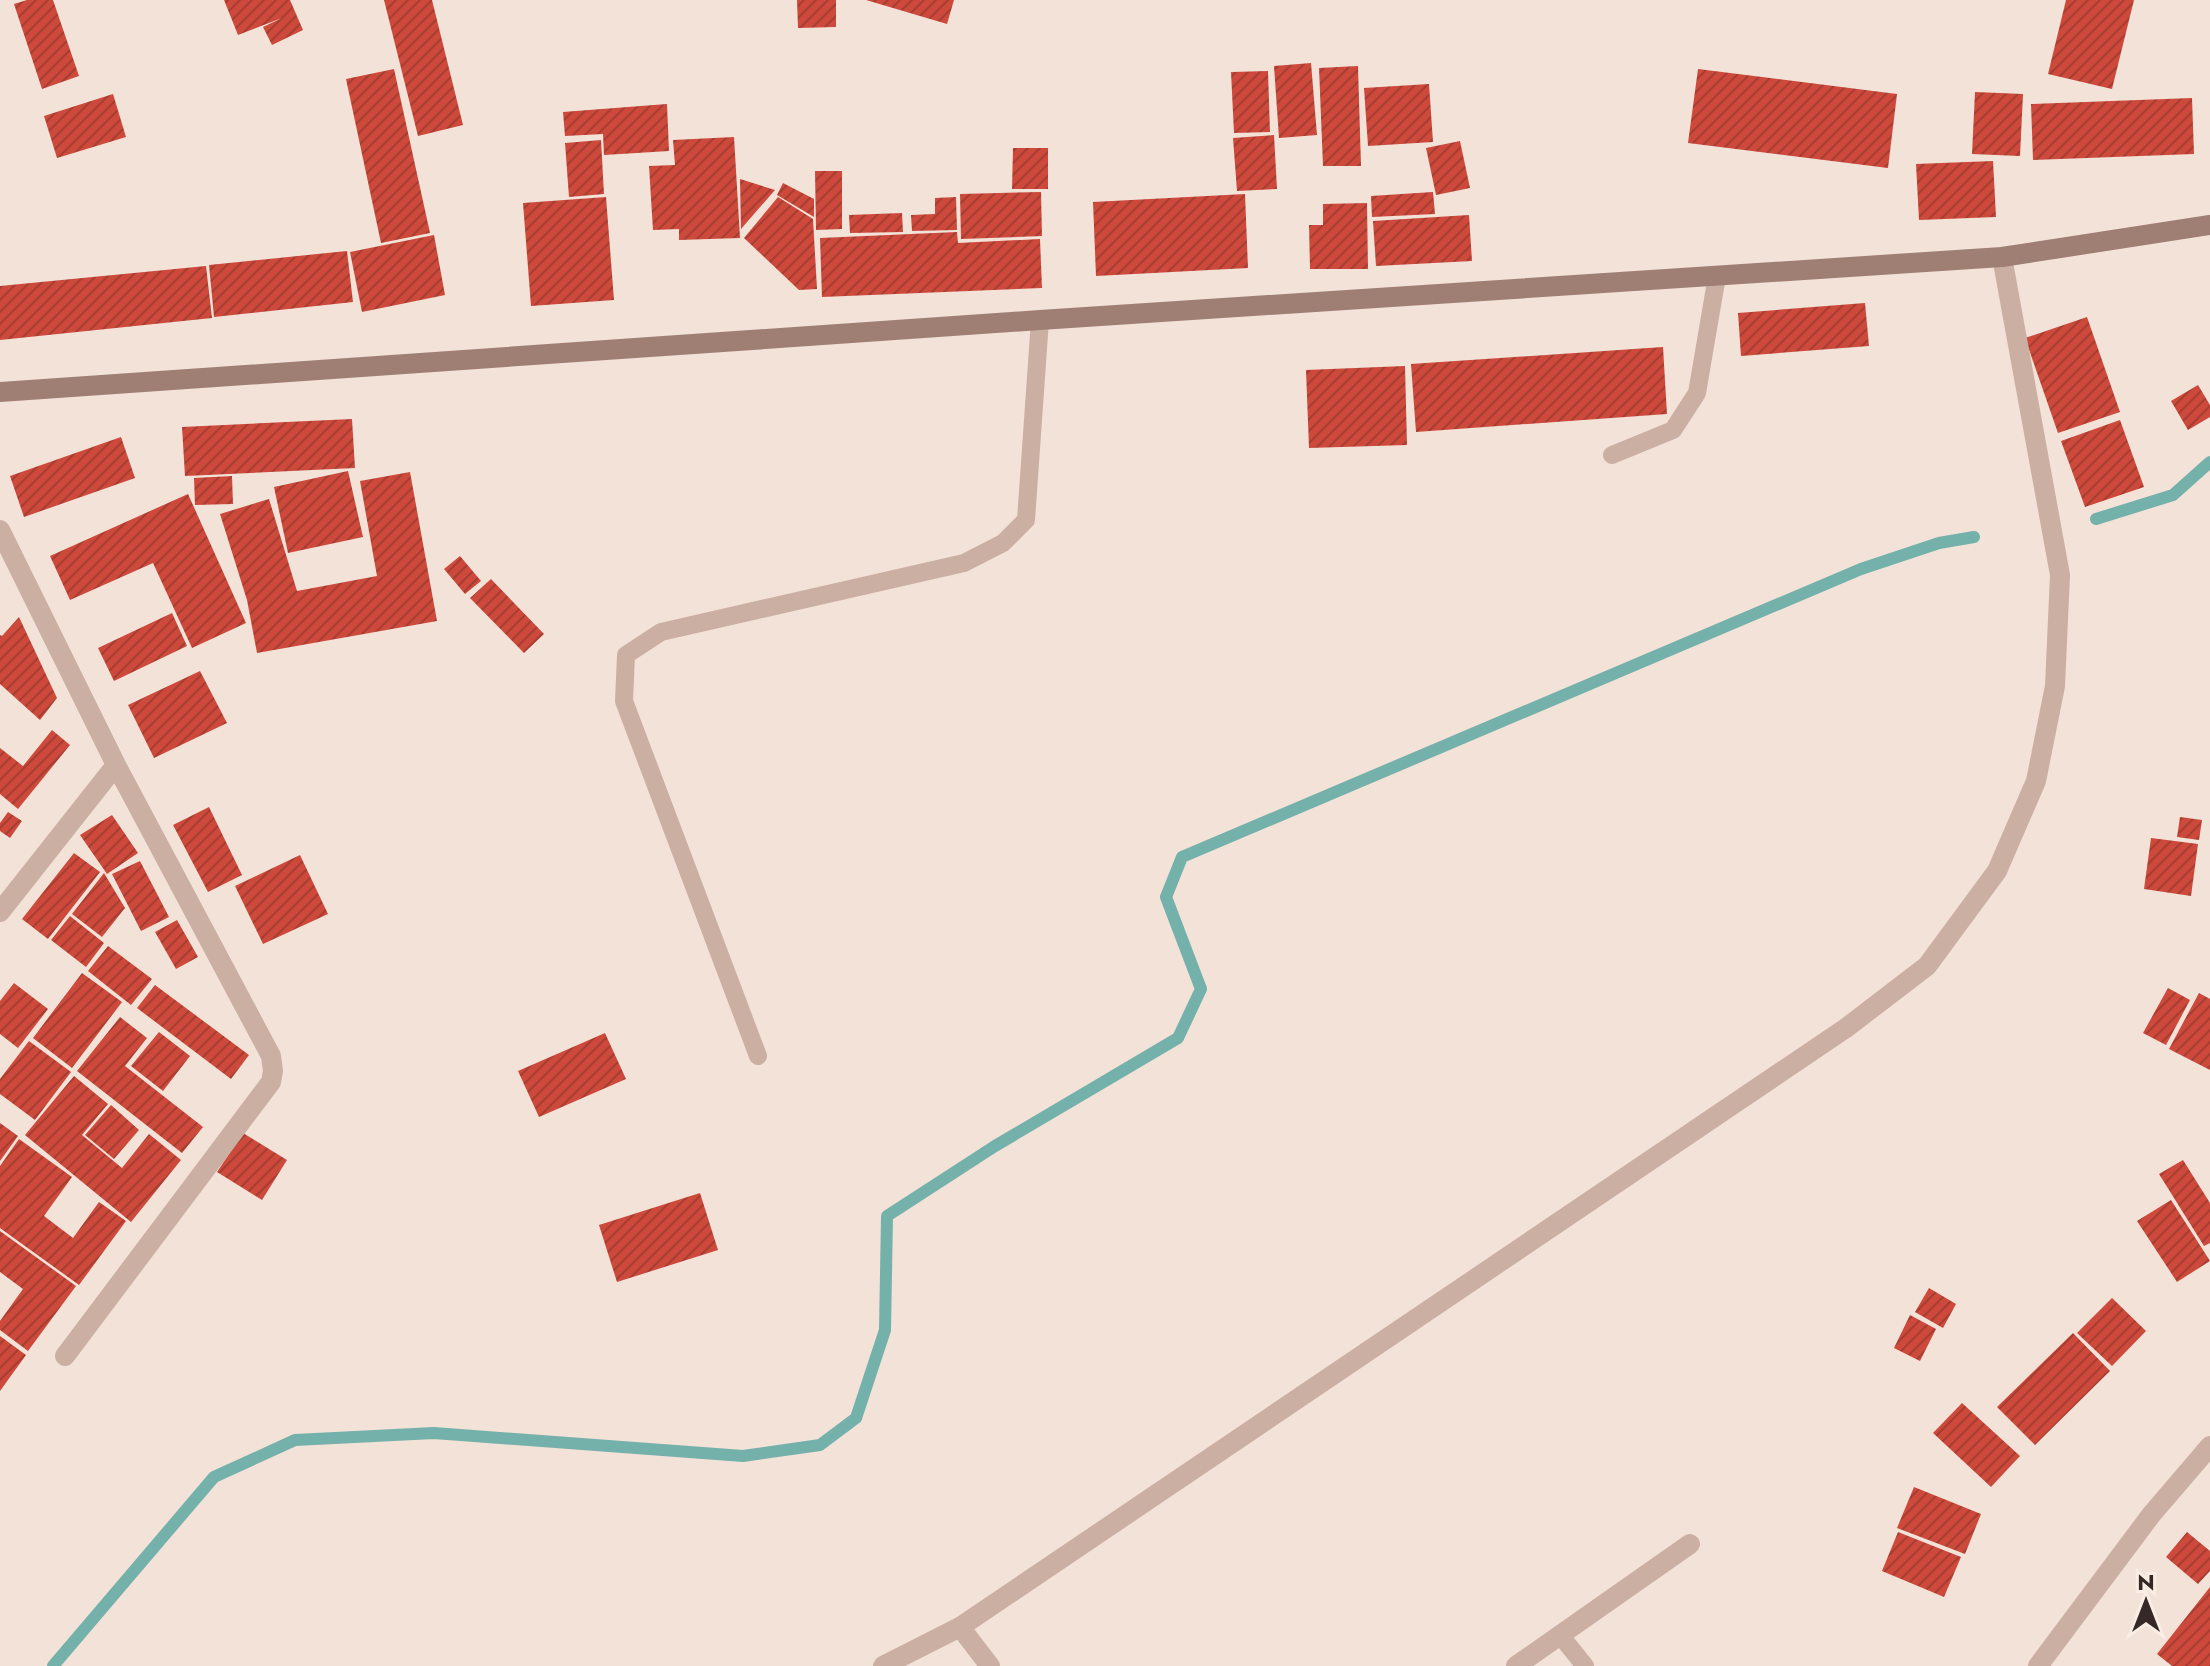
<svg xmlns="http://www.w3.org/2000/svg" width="2210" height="1666" font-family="Jost,sans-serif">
	<defs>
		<pattern id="building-hatch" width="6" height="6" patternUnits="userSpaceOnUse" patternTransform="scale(2)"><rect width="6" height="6" fill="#cd493b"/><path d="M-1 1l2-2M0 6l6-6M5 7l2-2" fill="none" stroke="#a73d31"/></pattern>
	</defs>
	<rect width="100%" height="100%" fill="#f3e2d8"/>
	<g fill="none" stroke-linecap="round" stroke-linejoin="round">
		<!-- stream -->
		<path stroke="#75b1ab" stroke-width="12" d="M2096,519L2173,495L2210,462
			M53,1666L214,1477L295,1440L434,1433L743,1456L820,1445L856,1418L885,1330L887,1216L995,1146L1178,1038L1201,989L1166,897L1182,857L1861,569L1939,543L1974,537"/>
	</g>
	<!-- building -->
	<path fill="url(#building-hatch)" d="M27,0H53L79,76L42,89L14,4Z
		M224,0H290L303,30L272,45L263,27L282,18L238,35Z
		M384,0H432L463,125L418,136Z
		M797,0H836V27L798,28Z
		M866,0H954L947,24Z
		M2066,0H2134L2112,89L2048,74Z
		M1311,63L1317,135L1279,138L1274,66Z
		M1358,66L1361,166H1323L1319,68Z
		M394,69L430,233L381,243L346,79Z
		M1698,69L1897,94L1888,168L1688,143Z
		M1268,71L1270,132L1234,133L1231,72Z
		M1429,84L1433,142L1368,146L1364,88Z
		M1975,92L2023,94L2020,156L1972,154Z
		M113,94L126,137L57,158L44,116Z
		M2192,98L2194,154L2033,160L2031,104Z
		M667,104L669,151L604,155L603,134L565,136L563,112Z
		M1274,135L1277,189L1237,191L1233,138Z
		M734,137L740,238L679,240V229L653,230L649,166L675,165L673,140Z
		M601,140L604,194L569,197L565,143Z
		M1460,141L1470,188L1436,195L1426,148Z
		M1013,148H1048V189H1012Z
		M1993,161L1996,217L1919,220L1916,164Z
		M815,171H842V229L816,230Z
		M740,179L775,190L741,229Z
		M783,183L814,199V217L777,195Z
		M1041,192L1042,236L961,239L960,194Z
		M1433,192L1435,214L1372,217L1371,196Z
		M1245,194L1248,268L1096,276L1093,202Z
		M606,197L614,300L531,306L523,203Z
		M778,197L813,219L817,289L799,290L744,238Z
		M956,197L957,230L912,231L911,215L935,214V198Z
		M1367,203L1368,269H1310L1309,225H1323V204Z
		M902,213L903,232L850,233L849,215Z
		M1469,215L1472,261L1376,266L1373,221Z
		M957,232L958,243L1040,239L1042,288L822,297L820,238Z
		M434,235L445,295L362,312L350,252Z
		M347,251L353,302L214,317L209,265Z
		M206,266L212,318L0,340V286Z
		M1865,303L1869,346L1741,356L1738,313Z
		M2087,317L2120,412L2058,433L2025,338Z
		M1663,347L1667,414L1416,432L1411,364Z
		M1405,366L1407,445L1309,448L1306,370Z
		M2198,385L2210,405V417L2188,430L2171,401Z
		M352,419L355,468L185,476L182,427Z
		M2120,420L2144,487L2085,507L2061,441Z
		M121,437L135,478L24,517L10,476Z
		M348,471L363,537L288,553L274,487Z
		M410,472L437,621L257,653L247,600L220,514L269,499L297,591L377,576L360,481Z
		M232,476L233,504L195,505L194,478Z
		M188,494L246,623L192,648L153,563L70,600L50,556Z
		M460,556L481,581L465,594L444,569Z
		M491,579L544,634L524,653L470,598Z
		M172,613L187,646L114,681L98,648Z
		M19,617L57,698L40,720L0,684V635L2,636Z
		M200,671L227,723L154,758L128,705Z
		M52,730L70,745L18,809L0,794V748L23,766Z
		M209,807L242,875L208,892L173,825Z
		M8,812L22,821L10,838L0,831V823Z
		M112,815L138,853L107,874L80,835Z
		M2180,817L2202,820L2199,840L2177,837Z
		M2151,838L2198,844L2191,896L2144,889Z
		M74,853L100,872L48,939L22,919Z
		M300,855L328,914L263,944L235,886Z
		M140,861L169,917L141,931L112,874Z
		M104,873L125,908L102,937L72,914Z
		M70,916L104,943L86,967L51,940Z
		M177,920L198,957L176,969L155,932Z
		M108,946L152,979L131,1005L88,971Z
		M82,973L122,1002L72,1068L33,1038Z
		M14,983L48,1009L18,1048L0,1034V1001Z
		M155,985L249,1055L231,1079L137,1008Z
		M2168,988L2190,1000L2166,1045L2143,1033Z
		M2199,993L2210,999V1070L2169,1049Z
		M120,1017L147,1038L125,1066L203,1127L182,1153L77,1071Z
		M159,1032L190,1056L163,1091L131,1066Z
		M605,1033L626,1079L539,1117L518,1071Z
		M29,1041L71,1072L35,1120L0,1094V1079Z
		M74,1076L108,1104L82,1135L122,1168L149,1134L181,1160L131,1222L25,1135Z
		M111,1105L139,1130L114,1159L85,1135Z
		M0,1123L18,1136L0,1161Z
		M243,1133L287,1160L262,1200L217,1172Z
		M19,1139L72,1177L44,1216L73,1238L99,1202L126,1221L79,1285L0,1228V1166Z
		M2183,1160L2210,1203V1243L2204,1246L2159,1174Z
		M700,1193L718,1250L617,1282L599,1225Z
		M2171,1200L2210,1261L2177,1282L2137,1221Z
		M0,1231L76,1286L28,1351L0,1330V1321L23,1289L0,1272Z
		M1929,1288L1956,1304L1943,1328L1915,1312Z
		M2112,1298L2146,1331L2112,1366L2077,1333Z
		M1910,1315L1936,1329L1920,1361L1894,1348Z
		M2073,1333L2110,1371L2035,1445L1997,1407Z
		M0,1336L26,1355L0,1391Z
		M1962,1403L2020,1456L1991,1487L1933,1433Z
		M1914,1487L1981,1514L1965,1554L1897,1528Z
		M1898,1532L1961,1557L1944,1597L1882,1571Z
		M2187,1532L2210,1551V1571L2198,1584L2166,1557Z
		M2210,1587V1666H2172L2157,1654Z"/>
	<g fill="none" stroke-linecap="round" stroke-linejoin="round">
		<!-- service -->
		<path stroke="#cbafa3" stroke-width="18" d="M1612,455L1673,430L1697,393L1717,276
			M758,1056L624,701L626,655L661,632L964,563L1003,543L1026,520L1040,320
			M1560,1635L1585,1666"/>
		<!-- minor -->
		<path stroke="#cbafa3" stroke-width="20" d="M0,530L116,765L271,1056L273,1071L271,1082L65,1356
			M0,912L116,765
			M960,1627L990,1666
			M1516,1666L1690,1544
			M2038,1666L2151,1515L2210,1446"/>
		<!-- tertiary -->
		<path stroke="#cbafa3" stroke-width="20" d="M883,1666L960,1627L1846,1028L1927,966L1997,871L2036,781L2055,686L2060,575L2002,257"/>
		<!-- secondary -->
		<path stroke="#9f7e74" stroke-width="20" d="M0,392L1040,320L2002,257L2210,225"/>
	</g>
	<!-- north arrow -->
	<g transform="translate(2146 1602)" stroke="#faede4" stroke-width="6" paint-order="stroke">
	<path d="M0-6L14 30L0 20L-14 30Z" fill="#362826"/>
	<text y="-12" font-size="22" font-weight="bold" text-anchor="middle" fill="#362826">N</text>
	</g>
</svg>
